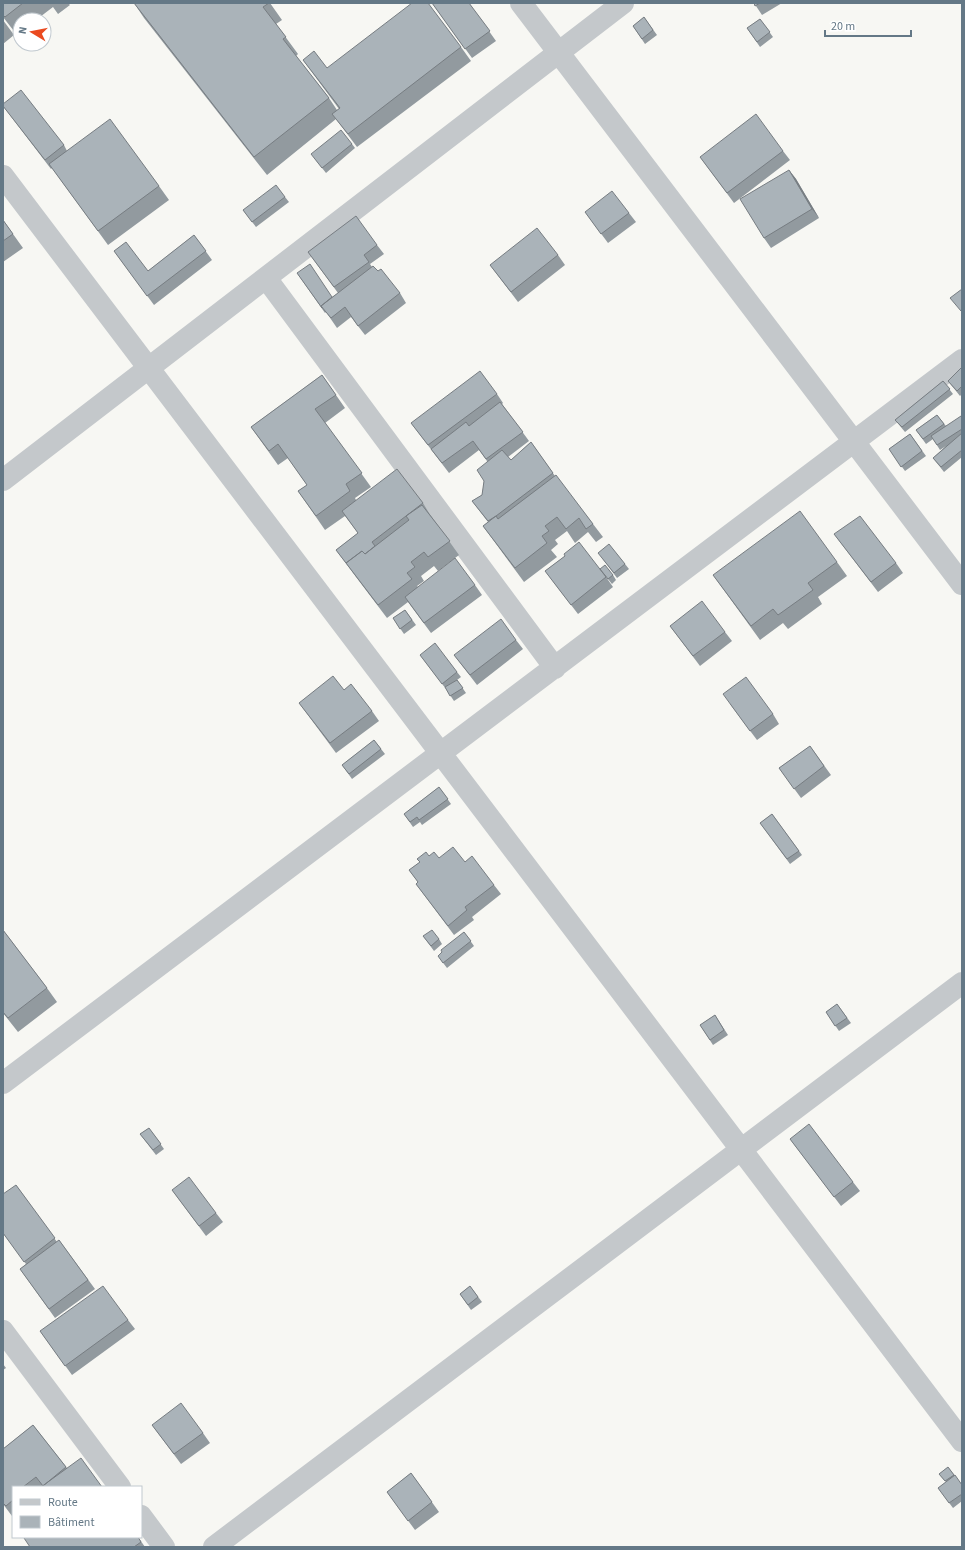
<svg xmlns="http://www.w3.org/2000/svg" width="965" height="1550" font-family="'Source Sans 3',sans-serif">
	<rect width="100%" height="100%" fill="#f7f7f3"/>
	<g fill="none" stroke-linecap="round" stroke-linejoin="round">
		<!-- street -->
		<path stroke="#c4c8cb" stroke-width="22" d="M521,3L962,584
			M3,176L962,1441
			M266,278L555,668
			M3,480L623,3
			M3,1083L962,360
			M3,1331L120,1487
			M141,1516L164,1547
			M214,1547L962,983"/>
	</g>
	<!-- wall -->
	<path fill="#929a9f" d="M3,3H68L70,5L58,14L53,7L36,20H20V33L17,35L3,17Z
		M134,3H270L282,20L276,24L298,54L296,56L329,98L337,110L339,109L303,60L327,68L461,47L471,61L357,147L336,119L267,175L144,18Z
		M432,3H469L496,41L472,58Z
		M754,3H782L762,15Z
		M644,17L657,35L645,44L633,26Z
		M760,19L773,37L760,47L747,28Z
		M3,20L14,35L3,44Z
		M3,106L64,145L67,151L159,186L169,200L108,245L52,168L51,169Z
		M352,144L355,148L326,173L315,159Z
		M783,151L790,160L734,203L700,157Z
		M789,170L796,179L819,218L771,248L764,238Z
		M285,197L289,202L256,227L243,210Z
		M585,212L629,213L636,222L608,243Z
		M3,220L23,248L3,262Z
		M194,235L212,260L154,305L114,251L148,271Z
		M377,245L384,254L370,264L372,267L400,293L406,303L365,335L351,317L337,328L326,312L325,313L297,273L332,297L338,293L308,252Z
		M558,255L565,265L518,302L490,265Z
		M962,367V394L960,396L948,381Z
		M322,375L345,408L325,423L371,487L355,498L356,500L423,503L429,513L459,555L438,571L434,566L421,576L424,581L417,586L418,587L475,585L482,595L431,633L408,602L387,618L356,577L336,550L358,533L345,516L325,530L298,491L307,485L288,458L278,465L251,427Z
		M943,381L953,394L905,432L895,420Z
		M497,394L503,403L502,404L529,441L508,457L511,460L531,442L555,476L593,524L603,537L596,542L588,532L575,543L567,531L555,540L558,544L551,550L557,557L524,582L483,526L488,522L472,501L482,495L487,461L479,450L449,473L411,423Z
		M937,415L946,426L962,418V457L944,472L933,458L946,446L940,450L933,439L926,444L916,430Z
		M910,434L926,456L905,471L889,449Z
		M834,534L896,563L903,573L878,592Z
		M565,556L606,577L613,587L578,614L545,571Z
		M602,558L625,564L629,569L617,578Z
		M837,562L847,576L818,597L822,604L788,629L783,623L760,640L713,575Z
		M604,574L613,575L616,580L612,584Z
		M405,610L416,625L404,634L393,618Z
		M670,626L725,632L732,641L700,666Z
		M516,640L523,649L477,685L454,655Z
		M420,655L457,672L461,677L457,680L466,693L454,701L446,689Z
		M344,690L372,711L379,721L336,753L299,703Z
		M730,704L773,714L779,724L757,740Z
		M374,740L385,754L352,779L342,765Z
		M810,746L831,775L801,798L779,768Z
		M439,787L451,804L422,825L420,822L413,827L404,814Z
		M772,814L802,855L790,864L760,823Z
		M429,856L439,858L465,862L494,885L501,894L472,917L474,920L454,935L416,884L418,882L409,870L420,862L417,859Z
		M3,930L47,988L57,1002L18,1032L3,1013Z
		M464,932L474,946L447,968L438,956Z
		M423,936L439,939L442,944L434,951Z
		M837,1004L851,1023L839,1031L826,1012Z
		M715,1015L728,1035L713,1045L700,1025Z
		M149,1128L164,1149L156,1155L140,1134Z
		M790,1139L853,1182L860,1191L841,1206Z
		M16,1185L57,1242L59,1240L95,1289L55,1318L20,1269L26,1264L3,1233Z
		M172,1190L216,1213L223,1222L206,1236Z
		M470,1286L482,1302L471,1310L460,1294Z
		M128,1320L135,1329L72,1375L40,1331Z
		M3,1364L6,1368L3,1370Z
		M33,1425L67,1468L102,1487H13V1515L12,1516L3,1504V1449Z
		M152,1425L203,1433L210,1443L181,1464Z
		M948,1467L962,1485V1501L953,1508L938,1488L946,1482L939,1474Z
		M411,1473L439,1512L415,1530L387,1492Z
		M138,1537L145,1547H30Z"/>
	<!-- shaded-wall -->
	<path fill="#777d82" d="M789,170L796,179L819,218L812,209Z"/>
	<!-- building -->
	<path fill="#aab3b9" stroke="#777d82" d="M3,3H23L5,17L3,15Z
		M134,3H269L263,7L286,37L283,39L329,98L254,157Z
		M412,3H428L461,47L348,134L332,114L340,108L303,60L314,51L327,68Z
		M432,3H469L490,31L465,49Z
		M754,3H760L755,6Z
		M644,17L653,30L642,39L633,26Z
		M760,19L770,32L757,42L747,28Z
		M21,90L64,145L45,160L3,106V104Z
		M756,114L783,151L727,193L700,157Z
		M110,119L159,186L98,231L49,164Z
		M341,130L352,144L322,168L311,154Z
		M789,170L812,209L764,238L740,199Z
		M276,185L285,197L252,222L243,210Z
		M612,191L629,213L601,234L585,212Z
		M356,216L377,245L364,255L369,262L334,287L308,252Z
		M3,220L13,234L3,241Z
		M537,228L558,255L511,292L490,265Z
		M194,235L206,251L147,296L114,251L126,242L148,271Z
		M310,264L332,297L321,306L322,307V308L297,273Z
		M373,266L378,271L381,269L400,293L358,326L345,307L331,318L321,306Z
		M962,289V310L961,311L950,298Z
		M962,367V386L957,391L948,381Z
		M480,371L497,394L428,445L411,423Z
		M322,375L336,395L315,409L362,473L346,484L350,491L316,516L298,491L307,485L278,444L269,451L251,427Z
		M943,381L950,389L902,427L895,420Z
		M500,402L523,432L486,459L473,441L442,463L431,449L466,422L469,426Z
		M937,415L944,424L923,439L916,430Z
		M961,416L962,418V429L937,445L931,436Z
		M962,433V450L941,467L933,458Z
		M910,434L922,451L901,467L889,449Z
		M531,442L553,473L496,516L488,521L472,501L482,495L484,481L477,470L502,450L511,460Z
		M397,469L423,503L372,542L375,546L365,554L362,551L346,563L336,550L358,533L342,511Z
		M556,475L593,524L586,529L579,518L566,529L557,517L545,526L549,531L542,536L547,543L515,568L483,526L496,516L498,519Z
		M422,505L450,541L428,557L424,552L411,562L415,567L407,573L412,579L378,605L346,563L362,551L365,554L409,520L406,516Z
		M800,511L837,562L808,583L813,590L778,615L773,609L751,626L713,575Z
		M860,516L896,563L871,582L834,534Z
		M579,542L606,577L571,605L545,571L565,556L564,554Z
		M609,544L625,564L614,573L598,553Z
		M455,558L475,585L424,623L405,597Z
		M605,565L613,575L608,579L600,569Z
		M702,601L725,632L693,656L670,626Z
		M405,610L412,620L400,629L393,618Z
		M501,619L516,640L470,675L454,655Z
		M435,643L457,672L442,684L420,655Z
		M333,676L344,690L351,684L372,711L330,743L299,703Z
		M746,677L773,714L750,731L723,694Z
		M457,680L463,688L450,696L445,687Z
		M374,740L381,749L349,774L342,765Z
		M810,746L824,766L794,789L779,768Z
		M439,787L448,799L419,820L417,817L410,822L404,814Z
		M772,814L799,851L787,859L760,823Z
		M453,847L465,862L472,856L494,885L465,907L467,910L448,926L416,884L418,882L409,870L420,862L417,859L426,852L429,856L434,852L439,858Z
		M3,930L47,988L8,1018L3,1012Z
		M432,930L439,939L431,946L423,936Z
		M464,932L471,941L443,963L438,956L442,952L441,950Z
		M837,1004L847,1018L835,1026L826,1012Z
		M715,1015L724,1030L710,1040L700,1025Z
		M809,1124L853,1182L834,1197L790,1139Z
		M149,1128L161,1144L153,1150L140,1134Z
		M189,1177L216,1213L199,1226L172,1190Z
		M16,1185L55,1238L24,1262L3,1233V1194Z
		M59,1240L88,1280L49,1309L20,1269Z
		M103,1286L128,1320L65,1366L40,1331Z
		M470,1286L478,1297L468,1305L460,1294Z
		M181,1403L203,1433L174,1454L152,1425Z
		M33,1425L66,1467L43,1486L36,1477L23,1487H13V1500L6,1506L3,1503V1449Z
		M81,1458L102,1487H41Z
		M948,1467L954,1475L945,1481L939,1474Z
		M411,1473L432,1502L408,1521L387,1492Z
		M955,1475L962,1485V1494L949,1503L938,1488Z
		M25,1537H138L141,1542L134,1547H30L24,1538Z"/>
	<!-- border -->
	<rect width="965" height="1550" fill="none" stroke="#647886" stroke-width="8"/>
	<!-- legend -->
	<rect x="12" y="1486" width="130" height="52" fill="#ffffff" stroke="#c1c9cf"/>
	<rect x="20" y="1499" width="20" height="6" fill="#c4c8cb" stroke="#c1c9cf"/>
	<text x="48" y="1506" font-size="12" fill="#647886">Route</text>
	<rect x="20" y="1516" width="20" height="12" fill="#aab3b9" stroke="#c1c9cf"/>
	<text x="48" y="1526" font-size="12" fill="#647886">Bâtiment</text>
	<!-- north arrow -->
	<g transform="translate(32 32) rotate(280)"><circle r="19" fill="#ffffff" stroke="#c1c9cf"/>
	<path d="M0-3L7 15L0 10L-7 15Z" fill="#ea4a20"/>
	<text y="-6" font-size="11" font-weight="bold" text-anchor="middle" fill="#647886">N</text>
	</g>
	<!-- scale -->
	<path d="M825 30v6h86v-6" fill="none" stroke="#647886" stroke-width="2"/>
	<text x="831" y="30" font-size="12" fill="#647886" stroke="#ffffff" stroke-width="3" paint-order="stroke">20 m</text>
</svg>
